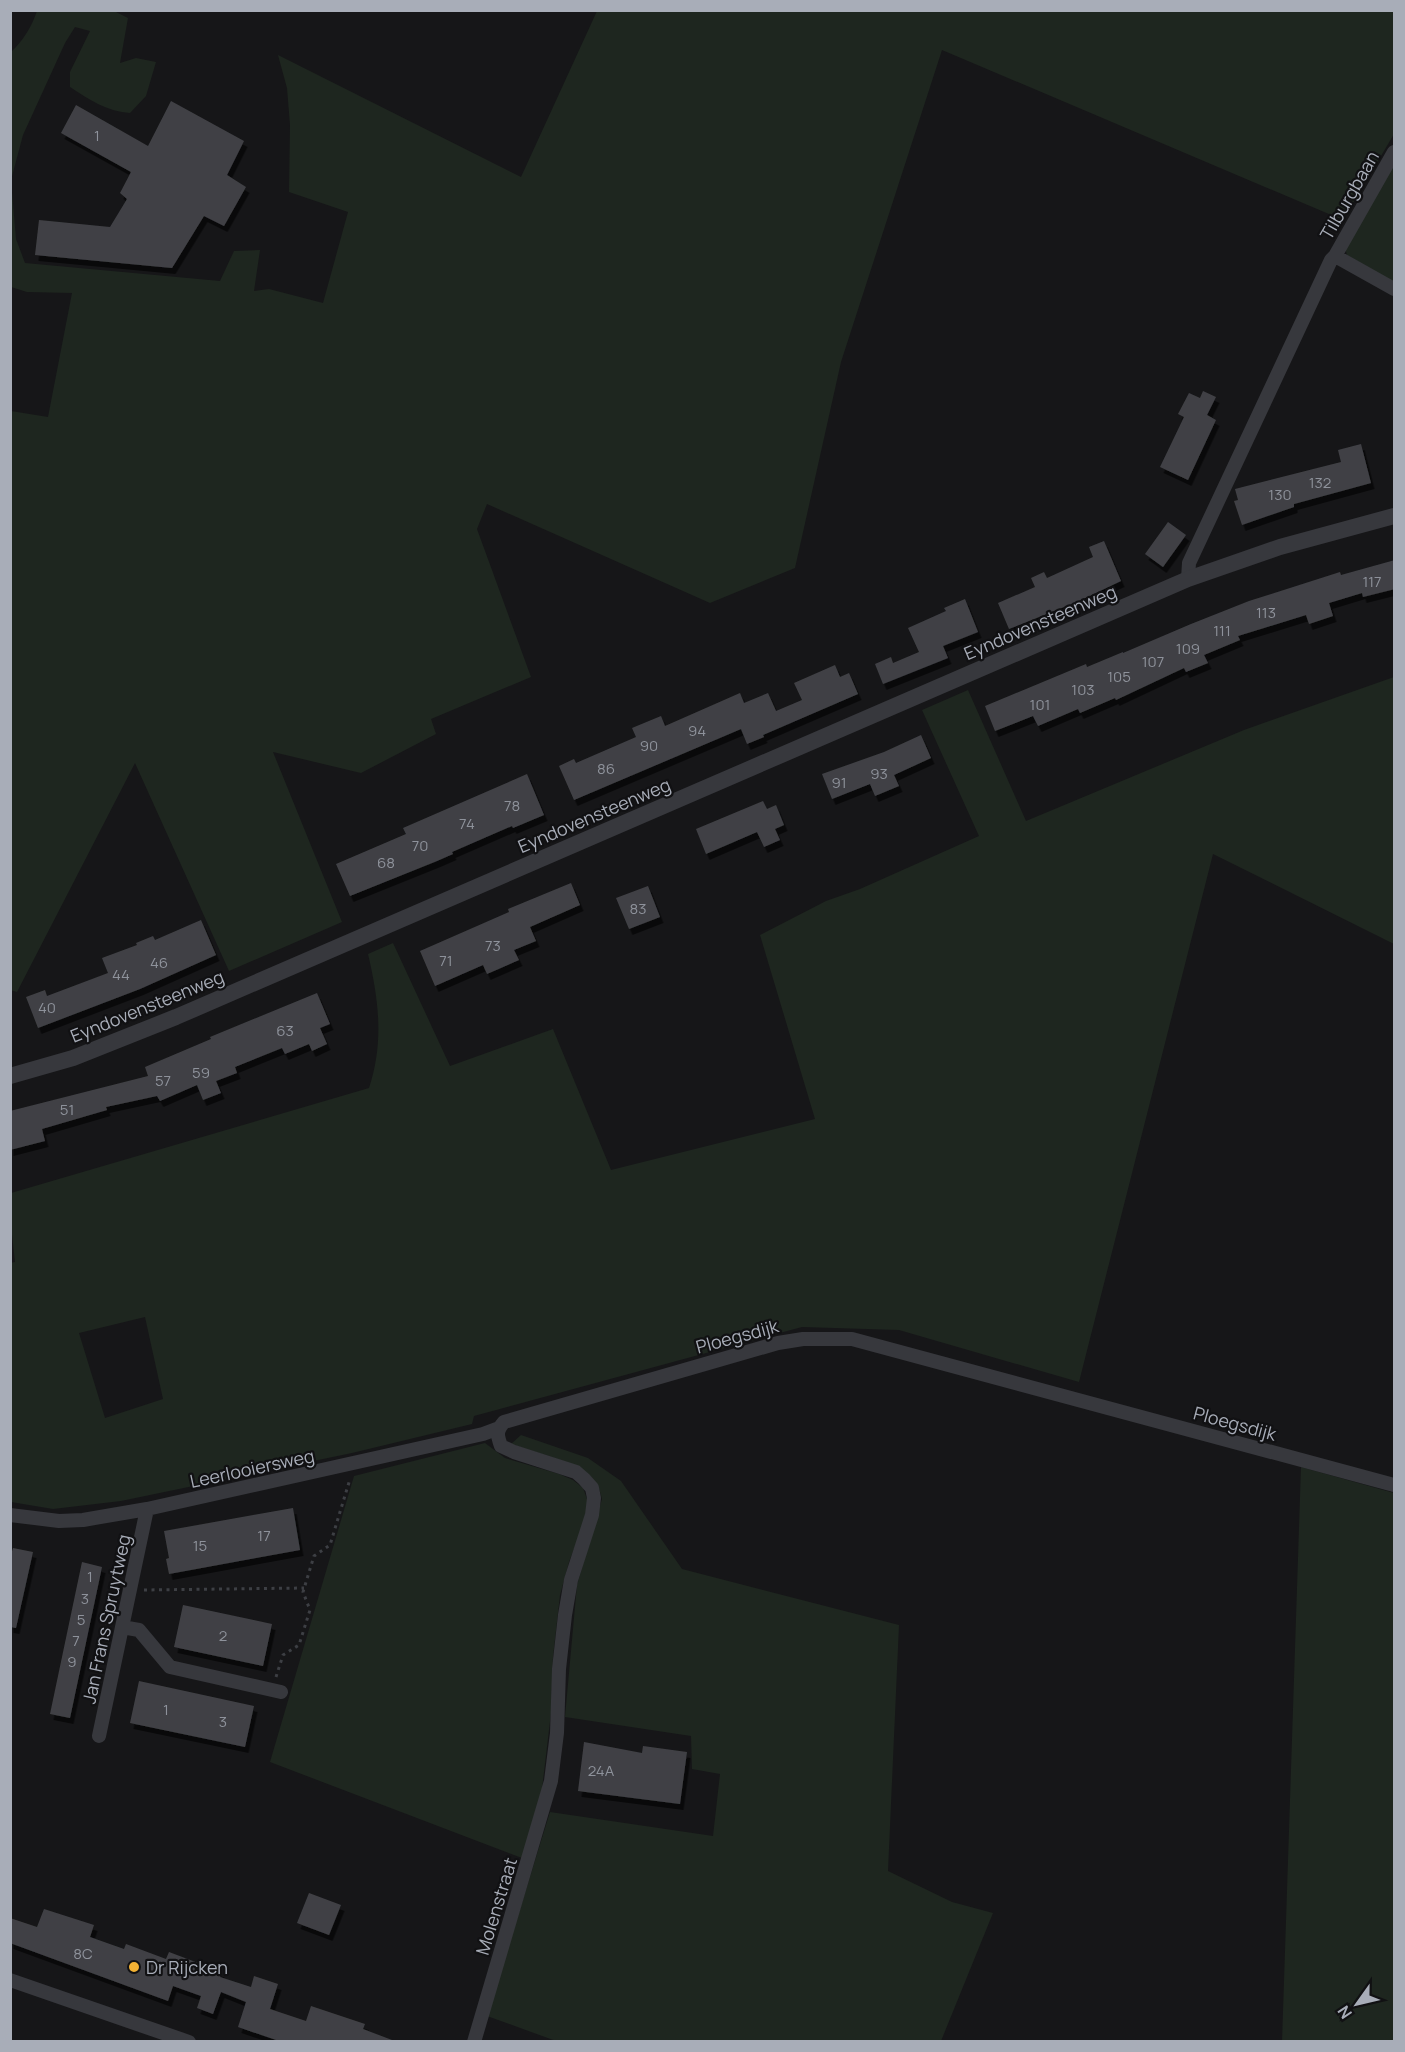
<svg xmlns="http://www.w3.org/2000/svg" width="1405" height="2052" font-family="Manrope,sans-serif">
	<defs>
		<filter id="shadow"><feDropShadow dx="3.5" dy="6" stdDeviation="0" flood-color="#0009"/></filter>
	</defs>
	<rect width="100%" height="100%" fill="#161618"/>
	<!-- green -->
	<path fill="#1e261f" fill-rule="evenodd" d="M37,11H114L128,18L120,63L136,58L156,62L146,96L130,113C108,112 88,99 70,87V72L90,31L75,27L65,43L23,135L11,180L16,239L25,263L220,281L234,251L260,250L254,291L269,289L323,303L348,212L289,192L290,125L287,88L278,55L521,177L597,11H1394V134L1343,220L942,50L841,362L795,568L710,603L487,504L477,529L531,677L431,719L436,734L361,773L273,752L342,922L229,971L135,763L17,992L10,990L11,411L48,417L72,293L27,292L11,287V52C23,41 32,26 37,11Z
		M1394,164V283L1347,255L1344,244Z
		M1394,677V944L1213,854L1079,1382L899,1330L802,1327L474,1416L472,1424L352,1453L121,1501L53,1509L11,1502L10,1263L15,1262L11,1226V1193L369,1088C384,1042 379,1001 368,954L393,943L450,1066L553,1029L611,1170L815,1119L760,935L826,901L860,889L979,836L922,710L968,690L1026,821L1244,730ZM145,1317L163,1399L105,1418L79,1333Z
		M521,1435L588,1458L621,1481L682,1569L899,1625L888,1871L952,1902L993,1913L941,2041H556L487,2016L550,1812L713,1836L720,1774L692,1769L691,1736L565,1717L577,1585L602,1499C600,1490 597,1482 589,1475C575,1462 531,1451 511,1444Z
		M485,1443L505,1458L559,1474L573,1480L583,1488L587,1499V1515L569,1562L560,1595L553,1657L551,1713L542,1789L522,1858L270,1762L354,1476Z
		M1301,1467L1394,1493V2041L1282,2042Z"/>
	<!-- building -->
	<path fill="#404145" filter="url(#shadow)" d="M171,101L244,141L227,175L246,187L224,226L204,216L172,268L35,255L39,220L110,227L127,199L120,193L131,172L61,133L76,105L148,146Z
		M1203,391L1216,397L1207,415L1216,420L1188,480L1160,467L1184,417L1178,414L1189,393L1200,398Z
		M1361,444L1371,483L1294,504V507L1242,525L1234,501L1238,500L1235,489L1341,462L1338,450Z
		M1168,522L1186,535L1163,567L1145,554Z
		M1104,541L1121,581L1079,601L1009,629L998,603L1035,587L1031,578L1044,572L1047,578L1093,557L1089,547Z
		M1395,560V589L1363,597L1362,593L1329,603L1333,616L1309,624L1306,615L1238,636L1240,640L1204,655L1208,663L1186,672L1184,668L1116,700L1115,698L1080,713L1078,709L1038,726L1033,716L995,731L985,706L1086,664L1087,667L1123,652V653L1191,624L1249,601L1340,572L1341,575Z
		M965,599L978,632L943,646L948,658L883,684L875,664L891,657L893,663L919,652L908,628L946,611L944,608Z
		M835,665L840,677L849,673L858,694L763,735L764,737L747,744L741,729L574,800L559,766L574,759L576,763L636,737L632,728L661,716L665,726L740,693L744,703L768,693L776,711L802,700L794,683Z
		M921,735L931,758L894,775L899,786L875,796L870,784L832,799L822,774L884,752Z
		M527,774L544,815L513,828L512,826L452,852L453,854L437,861L350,896L336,864L406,834L403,828Z
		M763,801L767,809L776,805L784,825L775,829L780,840L764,847L757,832L706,854L696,829Z
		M571,883L580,905L530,927L536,941L514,950L519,960L487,974L483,965L435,986L420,951L509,912L508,909Z
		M648,886L660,917L629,929L616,898Z
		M201,920L216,955L140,989L38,1028L26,997L45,990L47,996L108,973L102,958L137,945L136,943L153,936L155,940Z
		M317,993L330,1024L320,1028L327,1044L312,1051L309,1044L285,1054L282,1048L235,1067L237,1073L216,1081L221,1093L203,1100L197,1085L160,1101L157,1096L106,1107L107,1110L42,1129L45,1141L10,1150V1111L148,1076L145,1067L211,1039L210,1037Z
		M293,1508L300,1550L169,1574L166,1559L169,1558L164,1531Z
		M13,1548L33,1552L16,1628L10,1627V1558Z
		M82,1562L102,1567L70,1718L50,1714Z
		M183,1605L272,1624L263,1666L174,1647Z
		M139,1681L254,1706L245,1747L130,1723Z
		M584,1742L642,1753L643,1746L687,1752L680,1804L578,1791Z
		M309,1893L341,1905L329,1935L297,1923Z
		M44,1909L94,1925L90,1937L124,1949L126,1944L166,1959L169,1952L222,1972L220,1977L251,1987L254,1976L278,1984L270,2009L306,2021L311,2006L365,2024L363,2029L392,2040L391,2042H282L238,2027L246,2002L221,1992L213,2014L197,2008L201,1996L173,1986L168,2001L10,1943V1918L37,1927Z"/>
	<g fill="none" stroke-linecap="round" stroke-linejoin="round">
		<!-- path -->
		<path stroke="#3d3f44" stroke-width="3" stroke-dasharray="3 4.5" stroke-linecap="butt" d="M144,1590L304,1588
			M276,1677L283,1655L299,1645L310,1610L303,1592L314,1556L330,1545L350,1479"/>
		<!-- minor -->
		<path stroke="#37383d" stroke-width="14" d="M1335,256L1394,289
			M1188,579L1189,563L1331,260L1335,256L1394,152
			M10,1515L59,1521L83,1520L147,1509L483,1434L499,1428
			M122,1627L139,1630L170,1667L281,1692
			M99,1736L147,1509
			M10,1980L189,2042
			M474,2042L551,1781L557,1733L559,1669L565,1615L571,1580L592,1515L594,1498L592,1488L584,1479L576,1472L514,1452L501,1446C497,1435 496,1431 504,1422L778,1343L803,1339H852L1394,1485"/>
		<!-- tertiary -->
		<path stroke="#37383d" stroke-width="16" d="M10,1076L73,1058L176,1017L1188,579L1280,547L1394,516"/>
	</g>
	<!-- markers -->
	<circle fill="#f2b134" stroke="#111113" stroke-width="2" cx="134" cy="1967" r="6"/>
	<g text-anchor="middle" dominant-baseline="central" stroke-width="4.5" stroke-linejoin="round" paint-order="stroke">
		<!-- number labels -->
		<g font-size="15" fill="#8e929b">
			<text x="97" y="135">1</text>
			<text x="1320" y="482">132</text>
			<text x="1280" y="494">130</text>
			<text x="1372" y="581">117</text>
			<text x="1266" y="612">113</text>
			<text x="1222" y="630">111</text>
			<text x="1188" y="648">109</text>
			<text x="1153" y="661">107</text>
			<text x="1119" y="676">105</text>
			<text x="1083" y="689">103</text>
			<text x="1040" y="704">101</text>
			<text x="697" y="730">94</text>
			<text x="649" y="745">90</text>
			<text x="606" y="768">86</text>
			<text x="879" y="773">93</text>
			<text x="839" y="782">91</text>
			<text x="512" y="805">78</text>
			<text x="467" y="823">74</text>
			<text x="420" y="845">70</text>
			<text x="386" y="862">68</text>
			<text x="638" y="908">83</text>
			<text x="493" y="945">73</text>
			<text x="446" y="960">71</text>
			<text x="159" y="962">46</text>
			<text x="121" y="974">44</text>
			<text x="47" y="1007">40</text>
			<text x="285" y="1030">63</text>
			<text x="201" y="1072">59</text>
			<text x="163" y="1080">57</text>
			<text x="67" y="1109">51</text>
			<text x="264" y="1535">17</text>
			<text x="200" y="1545">15</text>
			<text x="90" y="1576">1</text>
			<text x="85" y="1598">3</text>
			<text x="81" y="1619">5</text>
			<text x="223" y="1635">2</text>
			<text x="76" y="1640">7</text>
			<text x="72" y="1661">9</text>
			<text x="166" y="1709">1</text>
			<text x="223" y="1721">3</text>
			<text x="601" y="1770">24A</text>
			<text x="83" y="1953">8C</text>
		</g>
		<!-- street labels -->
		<g font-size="18" fill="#a8adb8" stroke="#111113">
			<text transform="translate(1349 195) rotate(-60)">Tilburgbaan</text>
			<text transform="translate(1040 622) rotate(-23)">Eyndovensteenweg</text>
			<text transform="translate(594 815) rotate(-23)">Eyndovensteenweg</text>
			<text transform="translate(147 1006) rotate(-22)">Eyndovensteenweg</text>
			<text transform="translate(737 1336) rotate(-15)">Ploegsdijk</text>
			<text transform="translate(1235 1423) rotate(15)">Ploegsdijk</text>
			<text transform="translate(252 1468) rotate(-12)">Leerlooiersweg</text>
			<text transform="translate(106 1619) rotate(-78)">Jan Frans Spruytweg</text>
			<text transform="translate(496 1906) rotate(-73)">Molenstraat</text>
		</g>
		<!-- poi labels -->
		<g font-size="18" fill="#a8adb8" stroke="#111113" text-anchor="start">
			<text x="146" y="1967">Dr Rijcken</text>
		</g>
	</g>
	<!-- border -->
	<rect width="1405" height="2052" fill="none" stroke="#a8adb8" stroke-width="24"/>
	<!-- north arrow -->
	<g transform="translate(1357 2004) rotate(236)" stroke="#111113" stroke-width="4.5" paint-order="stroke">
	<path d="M0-4.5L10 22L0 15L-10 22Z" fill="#a8adb8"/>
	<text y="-9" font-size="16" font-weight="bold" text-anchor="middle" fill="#a8adb8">N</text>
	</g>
</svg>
